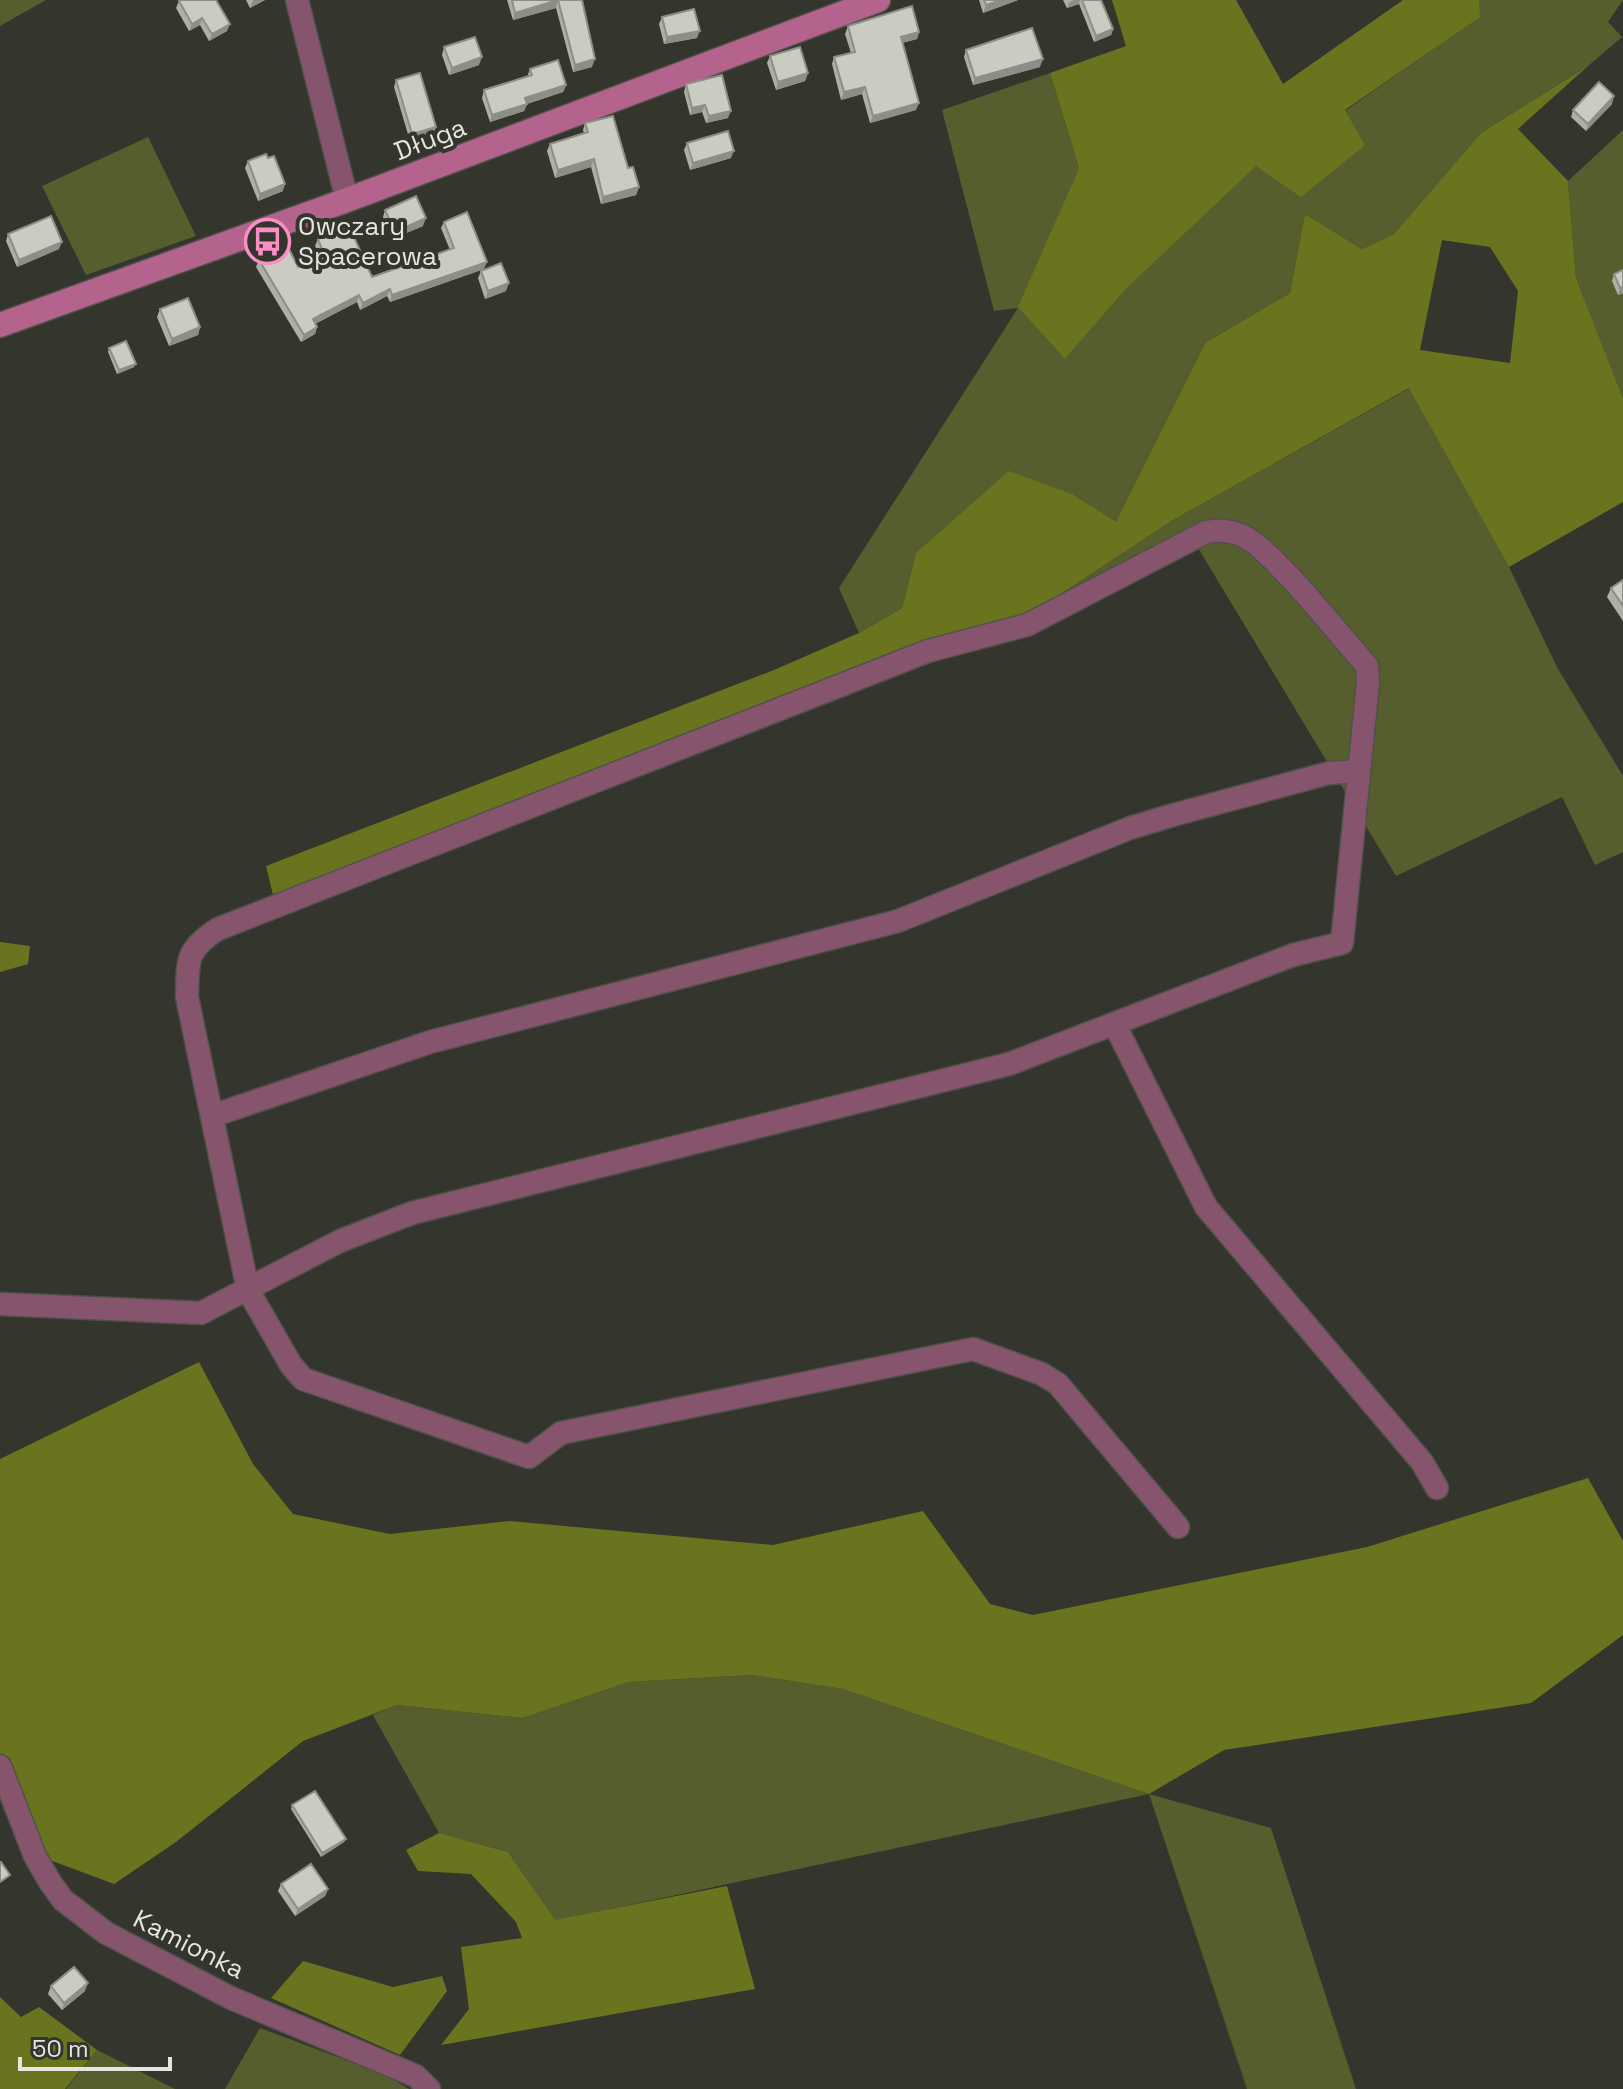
<svg xmlns="http://www.w3.org/2000/svg" width="1623" height="2089" font-family="'Space Grotesk',sans-serif">
	<rect width="100%" height="100%" fill="#34352d"/>
	<!-- green -->
	<path fill="#575e2d" d="M0,0H46L0,26Z
		M1479,0H1623L1608,22L1622,37L1588,66L1481,133L1394,234L1362,249L1305,214L1290,293L1205,343L1116,523L1074,495L916,553L902,608L859,633L839,588L1018,308L994,311L942,110L1050,73L1079,168L1019,307L1065,359L1126,289L1256,165L1365,145L1345,111L1479,17Z
		M1623,130V398L1576,278L1568,181Z
		M148,137L196,236L86,275L42,186Z
		M1410,388L1509,567L1558,669L1623,776V852L1595,865L1562,797L1396,876L1198,548L1035,611L1173,520Z
		M752,1675L843,1689L1149,1794L1271,1828L1356,2089H1247L1149,1794L555,1921L508,1852L439,1833L373,1715L397,1705L523,1718L627,1682Z
		M260,2028L386,2075L409,2089H225Z
		M97,2050L175,2089H66Z"/>
	<!-- forest -->
	<path fill="#6a741e" fill-rule="evenodd" d="M1112,0H1236L1283,84L1403,0H1479L1480,17L1345,110L1365,145L1301,197L1256,166L1126,289L1065,359L1018,307L1079,168L1050,73L1126,46Z
		M1588,66L1518,129L1568,181L1576,278L1623,398V502L1509,567L1409,388L1173,520L1035,611L276,907L266,866L774,670L859,633L902,608L916,553L1009,471L1074,495L1116,522L1205,343L1290,293L1305,214L1362,249L1394,234L1481,133ZM1442,240L1490,247L1518,291L1510,363L1420,350Z
		M0,942L30,946L28,964L0,972Z
		M199,1362L253,1464L293,1514L390,1534L510,1521L773,1545L923,1511L990,1604L1033,1615L1367,1547L1588,1478L1623,1541V1635L1531,1703L1224,1750L1149,1794L843,1689L752,1675L628,1682L523,1718L397,1705L303,1741L176,1842L114,1884L47,1859L0,1756V1459Z
		M439,1833L508,1852L555,1920L727,1886L755,1989L441,2045L469,2009L461,1947L522,1938L516,1922L471,1874L418,1871L406,1850Z
		M303,1961L393,1987L442,1976L447,1991L400,2055L271,1998Z
		M0,1997L21,2017L39,2007L97,2050L65,2089H0Z"/>
	<g fill="none" stroke-linecap="round" stroke-linejoin="round">
		<defs>
			<path id="street" d="M297,0L347,200
				M1115,1025L1206,1207L1422,1462L1437,1488
				M212,1116L430,1042L898,921L1130,828L1173,815L1329,773L1359,771
				M0,1304L201,1313L340,1241L412,1213L1009,1064L1293,955L1342,943L1368,683L1367,666C1342,638 1271,548 1243,536C1229,530 1220,530 1206,532L1027,625L928,651L218,929C185,950 188,961 187,997L248,1290L291,1365L303,1379L529,1457L561,1433L973,1349L1042,1374L1058,1384L1178,1527
				M0,1766L35,1856L50,1882L63,1900L106,1933L231,1998L416,2076L429,2089"/>
			<path id="secondary" d="M0,325L347,200L878,0"/>
		</defs>
		<!-- street casing -->
		<use href="#street" stroke="#50514a" stroke-width="25"/>
		<!-- secondary casing -->
		<use href="#secondary" stroke="#50514a" stroke-width="27"/>
		<!-- street -->
		<use href="#street" stroke="#87546d" stroke-width="22"/>
		<!-- secondary -->
		<use href="#secondary" stroke="#b4648c" stroke-width="24"/>
	</g>
	<!-- wall -->
	<path fill="#aeafa6" d="M246,0H265L250,8Z
		M507,0H582L592,67L573,72L556,8L513,20Z
		M979,0H1018L983,13Z
		M1063,0H1101L1113,29L1111,35L1094,42L1079,4L1067,8Z
		M179,1L227,31L209,41L200,25L189,31L176,8Z
		M662,17L697,38L664,44L659,24Z
		M848,26L919,32L917,39L902,43L916,110L870,123L862,94L841,100L832,64L834,57L851,53L845,34Z
		M444,47L479,65L449,75L442,55Z
		M966,50L1040,67L973,85L964,57Z
		M770,56L808,73L805,81L776,90L767,63Z
		M530,69L566,85L563,92L527,104L524,111L490,122L482,98L484,90L527,77Z
		M396,80L436,127L433,134L410,141L394,87Z
		M686,84L728,118L706,123L702,112L690,115L684,92Z
		M1612,104L1586,131L1571,117L1573,110Z
		M585,123L628,168L639,187L636,195L601,204L591,167L555,178L547,151L550,144L584,133L583,130Z
		M687,143L731,158L690,170L684,150Z
		M248,161L283,191L258,201L245,168Z
		M385,210L423,226L392,239L383,217Z
		M444,222L484,269L390,302L387,296L360,310L357,302L315,324L317,327L315,334L301,342L256,267L259,260L298,267L320,256L315,246L318,239L372,277L450,250L441,228Z
		M8,234L59,249L17,267L6,241Z
		M1623,270V293L1618,295L1612,281L1614,274Z
		M481,271L506,291L485,299L478,278Z
		M160,309L200,327L198,335L169,346L157,317Z
		M109,348L134,367L117,374L108,352Z
		M1623,580V621L1607,597L1611,588Z
		M292,1805L346,1839L344,1842L321,1857L291,1809Z
		M281,1884L328,1889L325,1896L295,1916L278,1891Z
		M51,1986L85,1991L62,2010L48,1994Z"/>
	<!-- shaded-wall -->
	<path fill="#8d8f87" d="M253,0H265L250,8Z
		M558,0L556,8L513,20L515,13Z
		M1001,0H1018L983,13L986,5Z
		M1074,0H1080L1079,4L1067,8L1069,2Z
		M202,18L200,25L189,31L192,24Z
		M230,24L227,31L209,41L212,34Z
		M1113,29L1111,35L1094,42L1096,36Z
		M700,31L697,38L664,44L667,37Z
		M919,32L917,39L898,44L901,37Z
		M482,57L479,65L449,75L452,68Z
		M595,59L592,67L573,72L575,65Z
		M1043,59L1040,67L973,85L975,78Z
		M808,73L805,81L776,90L778,82Z
		M566,85L563,92L522,105L525,98Z
		M865,87L862,94L841,100L844,92Z
		M1614,96L1612,104L1586,131L1588,124Z
		M919,103L916,110L870,123L873,116Z
		M527,104L524,111L490,122L492,115Z
		M705,105L702,112L690,115L692,108Z
		M731,111L728,118L706,123L709,116Z
		M436,127L433,134L410,141L412,134Z
		M734,151L731,158L690,170L693,163Z
		M594,159L591,167L555,178L558,170Z
		M285,184L283,191L258,201L260,194Z
		M639,187L636,195L601,204L603,197Z
		M426,218L423,226L392,239L395,232Z
		M62,242L59,249L17,267L19,260Z
		M487,262L484,269L390,302L392,295Z
		M509,283L506,291L485,299L488,291Z
		M1623,286V293L1618,295L1620,288Z
		M390,289L387,296L360,310L363,303Z
		M359,295L357,302L310,326L313,319Z
		M200,327L198,335L169,346L172,339Z
		M317,327L315,334L301,342L304,335Z
		M136,364L134,367L117,374L119,370Z
		M346,1839L344,1842L321,1857L322,1853Z
		M328,1889L325,1896L295,1916L298,1909Z
		M88,1983L85,1991L62,2010L64,2003Z"/>
	<!-- building -->
	<path fill="#caccc1" stroke="#8d8f87" stroke-width="2" d="M180,0H216L230,24L212,34L202,18L192,24L179,1Z
		M512,0H582L595,59L575,65L558,0L515,13Z
		M984,0H1001L986,5Z
		M1082,0H1101L1113,29L1096,36Z
		M912,6L919,32L901,37L919,103L873,116L865,87L844,92L834,57L855,52L848,26Z
		M694,9L700,31L667,37L662,17Z
		M1032,28L1043,59L975,78L966,50Z
		M475,37L482,57L452,68L444,47Z
		M800,47L808,73L778,82L770,56Z
		M558,60L566,85L525,98L527,104L492,115L484,90L532,75L530,69Z
		M420,73L436,127L412,134L396,80Z
		M722,75L731,111L709,116L705,105L692,108L686,84Z
		M1599,82L1614,96L1588,124L1573,110Z
		M613,116L628,168L633,167L639,187L603,197L594,159L558,170L550,144L588,132L585,123Z
		M728,131L734,151L693,163L687,143Z
		M266,154L268,158L274,156L285,184L260,194L248,161Z
		M416,196L426,218L395,232L385,210Z
		M467,212L487,262L392,295L390,289L363,303L359,295L313,319L317,327L304,335L259,260L287,245L298,267L324,254L318,239L349,226L372,277L454,248L444,222Z
		M51,216L62,242L19,260L8,234Z
		M501,263L509,283L488,291L481,271Z
		M1623,270V286L1620,288L1614,274Z
		M188,298L200,327L172,339L160,309Z
		M126,341L136,364L119,370L109,348Z
		M1623,580V606L1611,588Z
		M315,1791L346,1839L322,1853L292,1805Z
		M0,1862H1L10,1875L0,1882Z
		M311,1864L328,1889L298,1909L281,1884Z
		M74,1967L88,1983L64,2003L51,1986Z"/>
	<!-- icons -->
	<defs>
		<symbol id="bus-ring" viewBox="-11 -11 22 22"><circle r="9.5" fill="#34352d" stroke="#fb8fc5" stroke-width="1.5"/><path d="M-5-6H5V4H4V6H2V4H-2V6H-4V4H-5ZM-3.5-4V0h7V-4ZM-3.5 1.2v1.5H-2V1.2ZM2 1.2v1.5H3.5V1.2Z" fill="#fb8fc5"/></symbol>
	</defs>
	<g fill-rule="evenodd">
		<use href="#bus-ring" x="242" y="216" width="51" height="51"/>
	</g>
	<g text-anchor="middle" dominant-baseline="central" stroke-width="8" stroke-linejoin="round" paint-order="stroke">
		<!-- street labels -->
		<g font-size="26" fill="#e5e6e0" stroke="#34352d">
			<text transform="translate(430 139) rotate(-21)">Długa</text>
			<text transform="translate(189 1944) rotate(27)">Kamionka</text>
		</g>
		<!-- poi labels -->
		<g font-size="26" fill="#e5e6e0" stroke="#34352d" text-anchor="start">
			<text x="298" y="226">Owczary<tspan x="298" dy="30">Spacerowa</tspan></text>
		</g>
	</g>
	<!-- scale -->
	<path d="M20 2057v12h150v-12" fill="none" stroke="#e5e6e0" stroke-width="4"/>
	<text x="32" y="2057" font-size="24" fill="#e5e6e0" stroke="#34352d" stroke-width="6" paint-order="stroke">50 m</text>
</svg>
